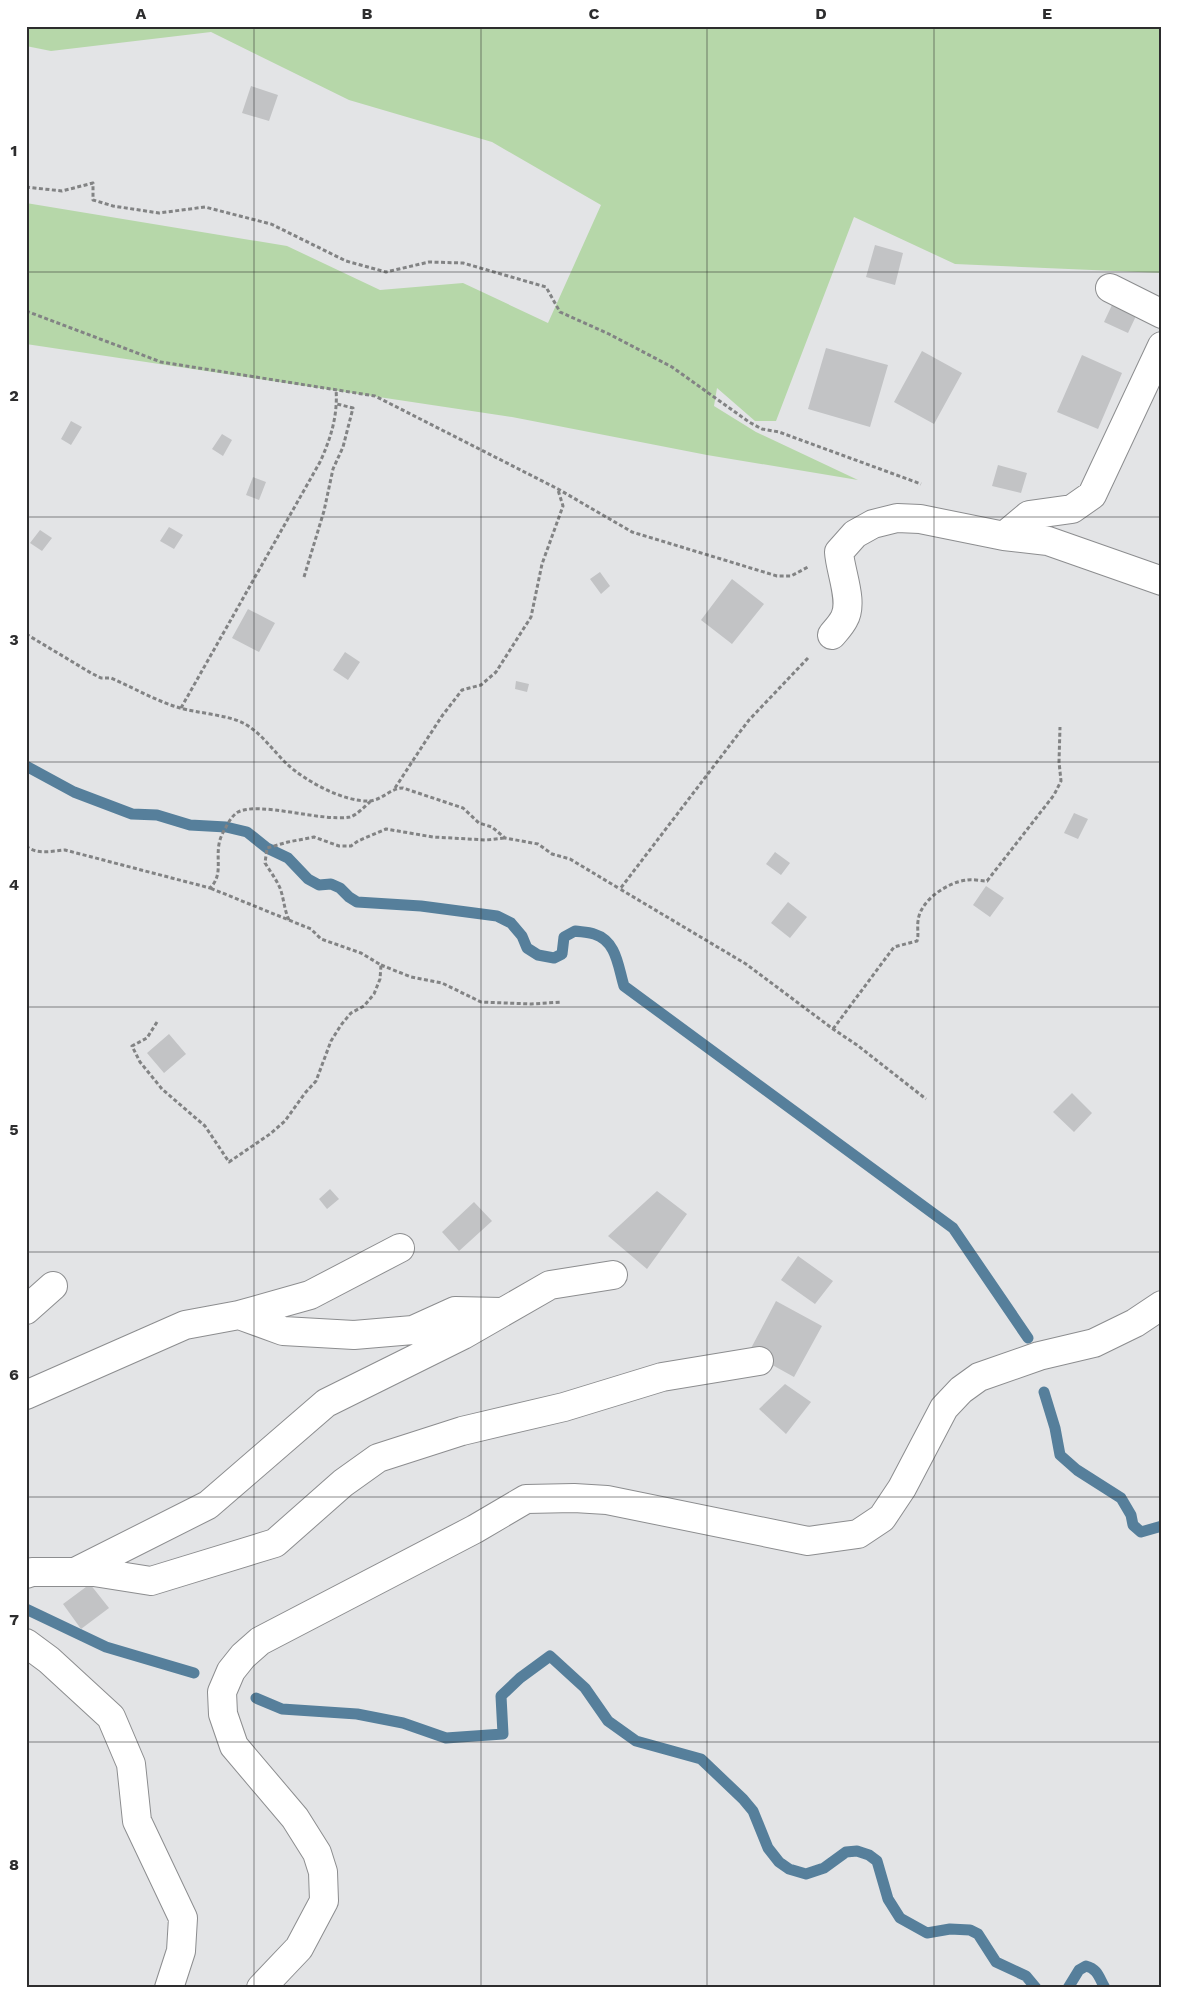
<svg xmlns="http://www.w3.org/2000/svg" width="1188" height="2014" font-family="'Work Sans',sans-serif">
	<rect width="100%" height="100%" fill="#e3e4e6"/>
	<!-- green -->
	<path fill="#b6d7a9" d="M26,26H1162V273L955,264L854,217L776,421H755L717,388L714,406L756,432L858,480L707,455L512,417L26,344V203L287,246L380,290L463,283L548,323L601,205L492,142L349,100L211,32L51,51L26,46Z"/>
	<g fill="none" stroke-linecap="round" stroke-linejoin="round">
		<!-- stream -->
		<path stroke="#567f9b" stroke-width="11" d="M26,766L74,792L132,814L157,815L190,825L226,827L247,832L267,848L288,858L308,879L319,885L331,884L340,888L349,897L357,902L421,906L497,916L511,923L522,936L527,948L538,955L554,958L562,954L564,937L575,931C581,932 588,932 594,934C617,941 618,967 624,986L953,1228L1028,1338
			M1044,1392L1055,1428L1060,1455L1077,1470L1121,1498L1131,1515L1133,1525L1141,1532L1162,1526
			M26,1609L106,1647L194,1673
			M256,1698L282,1709L357,1714L403,1723L446,1738L503,1734L501,1696L520,1678L550,1656L585,1688L608,1721L636,1741L701,1759L743,1799L753,1811L768,1848L779,1862L789,1869L806,1874L824,1868L846,1852L857,1851L869,1855L877,1861L888,1899L900,1918L927,1933L950,1929L970,1930L978,1934L996,1962L1026,1976L1036,1988
			M1068,1988L1079,1970L1086,1966C1098,1969 1099,1978 1105,1988"/>
	</g>
	<!-- building -->
	<path fill="#c2c3c5" d="M251,86L278,95L269,121L242,113Z
		M875,245L903,253L895,285L866,277Z
		M1112,305L1136,316L1128,333L1104,322Z
		M826,348L888,365L870,427L808,409Z
		M922,351L962,373L934,424L894,402Z
		M1082,355L1122,373L1098,429L1057,412Z
		M71,421L82,427L71,445L61,439Z
		M222,434L232,440L223,456L212,449Z
		M998,465L1027,473L1021,493L992,486Z
		M253,477L266,482L259,500L246,495Z
		M169,527L183,535L174,549L160,541Z
		M40,530L52,538L42,551L30,543Z
		M600,572L610,586L601,594L590,579Z
		M732,579L764,604L732,644L701,620Z
		M248,609L275,623L259,652L232,638Z
		M345,652L360,662L348,680L333,670Z
		M516,681L529,684L527,692L515,689Z
		M1074,813L1088,819L1078,839L1064,833Z
		M775,852L790,863L781,875L766,864Z
		M986,886L1004,898L990,917L973,905Z
		M788,902L807,917L790,938L771,923Z
		M169,1034L186,1054L164,1073L147,1053Z
		M1072,1093L1092,1113L1074,1132L1053,1112Z
		M330,1189L339,1199L327,1209L319,1199Z
		M657,1191L687,1214L647,1269L608,1236Z
		M474,1202L492,1221L459,1251L442,1232Z
		M798,1256L833,1281L815,1304L781,1280Z
		M776,1301L822,1326L794,1377L749,1352Z
		M785,1384L811,1402L786,1434L759,1409Z
		M90,1584L109,1608L81,1629L63,1604Z"/>
	<g fill="none" stroke-linecap="round" stroke-linejoin="round">
		<defs>
			<path id="minor" d="M1110,288L1162,314
				M1004,536L1029,515L1072,509L1092,495L1162,346
				M832,635C836,630 841,625 844,619C854,602 840,571 839,552L855,534L873,524L897,518L920,519L1004,536L1048,541L1162,581
				M26,1310L53,1286
				M239,1315L310,1295L400,1248
				M26,1395L185,1325L239,1315L283,1331L354,1335L413,1330L455,1311L502,1312
				M75,1572L208,1505L326,1403L463,1335L550,1285L613,1275
				M26,1574L32,1572H94L151,1581L275,1543L343,1483L378,1458L462,1431L564,1407L662,1377L759,1361
				M26,1643L49,1660L111,1717L131,1764L137,1821L183,1918L181,1951L169,1988
				M261,1988L299,1948L324,1901L323,1872L317,1853L295,1818L234,1746L223,1714L222,1692L231,1671L243,1656L260,1641L475,1529L526,1499L574,1498L607,1500L808,1541L858,1534L882,1518L902,1488L944,1408L961,1390L979,1377L1039,1356L1094,1343L1135,1323L1162,1305"/>
		</defs>
		<!-- minor casing -->
		<use href="#minor" stroke="#8c8d8f" stroke-width="30"/>
		<!-- path -->
		<path stroke="#828384" stroke-width="3" stroke-dasharray="4 2.5" stroke-linecap="butt" d="M26,187L62,191L93,183V200L113,206L159,213L205,207L271,224L346,261L386,272L429,262L463,263L546,287L560,312L609,334L672,367L749,422L762,429L779,432L921,484
			M26,311L161,362L375,396L558,489L632,532L777,576H791L808,567
			M304,577L324,511L333,469L343,447L353,408L337,404
			M26,634L91,673L101,678H111C134,688 156,701 180,708C197,713 228,715 243,723C261,732 273,751 287,764C305,781 344,802 369,801C383,800 390,788 403,788L463,808L479,823L492,827L505,838L538,844L552,854L570,859L620,889
			M808,658L749,720L620,889L746,964L833,1029L857,1045L926,1099
			M181,708L320,462C331,438 338,415 336,389
			M395,788L442,716L462,690L481,685L496,672L531,617L542,564L563,506L558,490
			M26,846C37,855 52,851 65,850L210,888C223,875 216,861 219,844C220,838 223,832 226,827C229,821 233,815 238,812C260,801 321,822 350,817C357,815 365,806 371,801
			M289,920C284,909 284,899 280,888C276,879 270,871 265,863L267,848L288,842L314,837L339,846H351L358,841L386,829L433,837L486,840L505,838
			M381,965L411,977L442,983L481,1002L531,1004L562,1002
			M157,1022L147,1038L132,1046L140,1062L162,1089L205,1126L229,1162L270,1134L285,1121L305,1093L316,1081L331,1041L341,1025L351,1013L364,1006L374,994L380,979L381,965L361,953L321,939L311,929L210,888
			M833,1029L894,947L917,941C919,934 917,929 918,921C920,900 948,882 967,880C973,879 981,881 987,881L1054,795L1061,781L1059,762L1060,727"/>
		<!-- minor -->
		<use href="#minor" stroke="#fff" stroke-width="28"/>
	</g>
	<!-- grid -->
	<path fill="none" stroke="#2d2d2e" stroke-width="1" stroke-opacity="0.55" d="M254,26V1988M481,26V1988M707,26V1988M934,26V1988M26,272H1162M26,517H1162M26,762H1162M26,1007H1162M26,1252H1162M26,1497H1162M26,1742H1162"/>
	<!-- border -->
	<rect width="1188" height="2014" fill="none" stroke="#ffffff" stroke-width="55"/>
	<rect x="28" y="28" width="1132" height="1958" fill="none" stroke="#2d2d2e" stroke-width="2"/>
	<g font-size="16" text-anchor="middle" font-weight="bold" fill="#2d2d2e">
		<text x="141" y="19">A</text>
		<text x="367" y="19">B</text>
		<text x="594" y="19">C</text>
		<text x="821" y="19">D</text>
		<text x="1047" y="19">E</text>
		<text x="14" y="156">1</text>
		<text x="14" y="401">2</text>
		<text x="14" y="645">3</text>
		<text x="14" y="890">4</text>
		<text x="14" y="1135">5</text>
		<text x="14" y="1380">6</text>
		<text x="14" y="1625">7</text>
		<text x="14" y="1870">8</text>
	</g>
</svg>
